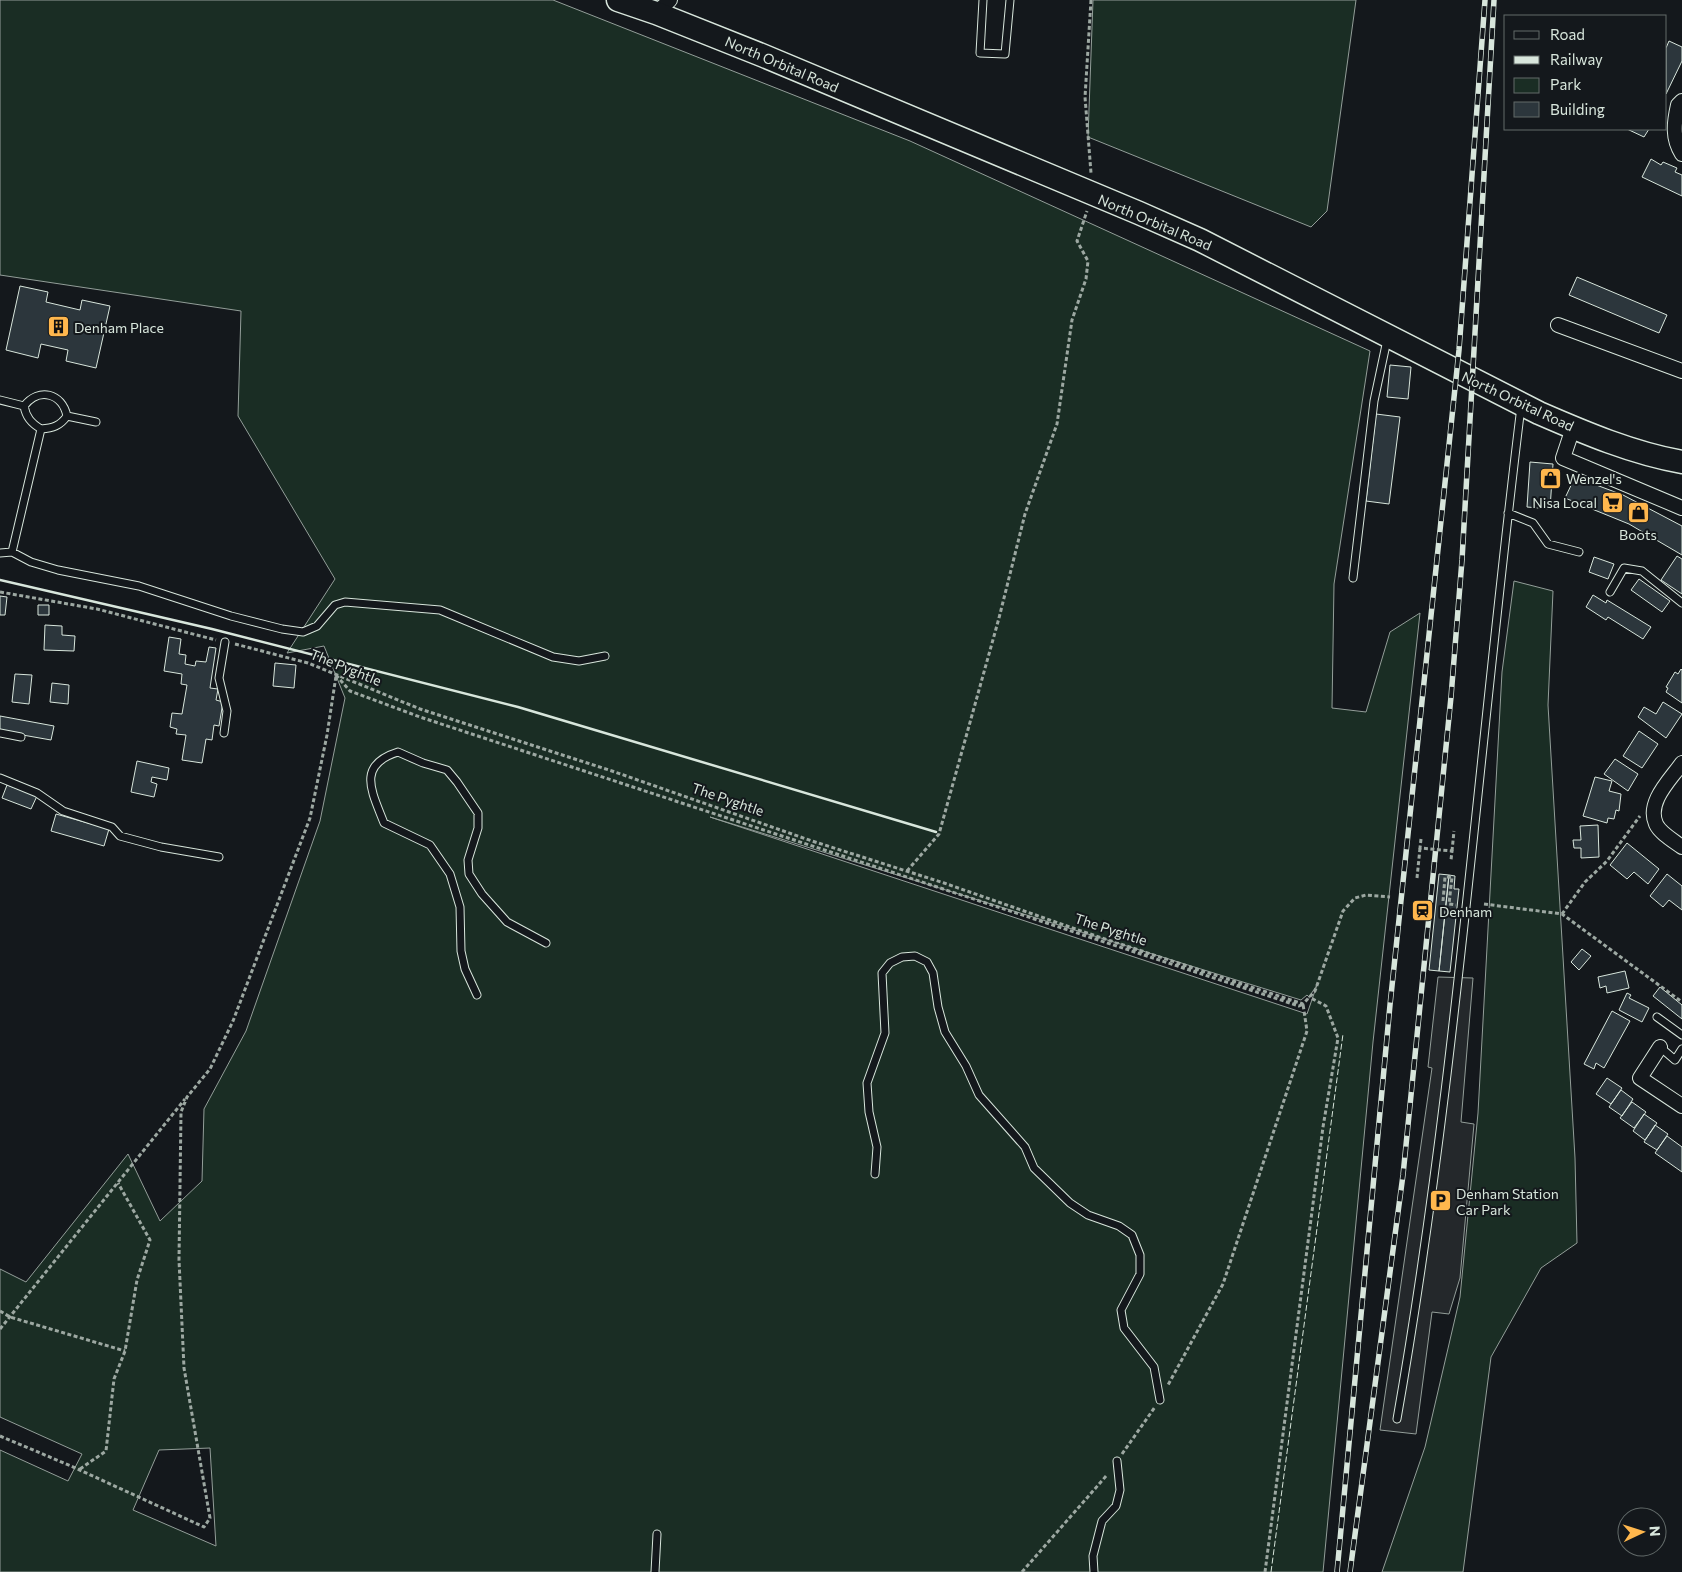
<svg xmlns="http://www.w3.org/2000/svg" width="1682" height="1572" font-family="Commissioner,sans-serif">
	<rect width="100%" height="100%" fill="#14181c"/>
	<!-- green -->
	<path fill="#1a2d24" stroke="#939e99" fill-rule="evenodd" d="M0,0H553L910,141L1370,351L1334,584L1332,708L1366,712L1390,632L1420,613L1373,1042L1323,1572H0V1450L68,1481L82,1454L0,1417V1269L26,1282L128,1154L160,1221L202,1181L204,1109L246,1031L320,821L345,698L324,646L287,653L335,579L238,416L241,311L0,275ZM710,817L1301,1000L1307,995L1309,997L1317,985L1307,1014ZM210,1448L216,1546L133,1510L159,1450Z
		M1093,0H1356L1327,211L1311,227L1088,137Z
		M1514,581L1553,591L1548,705L1575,1158L1577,1243L1541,1268L1491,1357L1463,1572H1382L1425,1447L1460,1297L1478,1113L1502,672Z"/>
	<!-- parking -->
	<path fill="#24282b" stroke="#939e99" d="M1438,977L1473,978L1461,1122L1474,1124L1460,1278L1449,1314L1432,1312L1416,1434L1380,1430L1432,1068L1428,1067Z"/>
	<!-- building -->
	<path fill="#2c363c" stroke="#d8e6dc" d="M1669,41L1682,47V61L1666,94V48Z
		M1627,129H1649L1644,137Z
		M1651,159L1661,165L1663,162L1677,168L1675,172L1682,175V196L1642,177Z
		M1577,277L1667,315L1659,333L1569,295Z
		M20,286L48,292L46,302L80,310L82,300L110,306L96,368L66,361L68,350L41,344L38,358L6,350Z
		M1390,365L1411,367L1408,399L1387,397Z
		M1376,414L1400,417L1389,504L1366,501Z
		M1530,462L1553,464L1550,509L1527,507Z
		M1575,477L1623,495L1682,526V555L1629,524L1565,498Z
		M1677,556L1682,559V594L1661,580Z
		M1594,557L1614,564L1608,579L1589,572Z
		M1639,579L1670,601L1662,612L1631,590Z
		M1593,595L1606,603L1607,600L1651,627L1643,639L1608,617L1606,620L1586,607Z
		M0,596L7,597L5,615H0Z
		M38,605H49V615H38Z
		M45,625L62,626V635L75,636L74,651L44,650Z
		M169,637L181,639L179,654L186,655L185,664L195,666L196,661L206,662L209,647L216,648L210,688L218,689L216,700L223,702L219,726L214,725L212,740L206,739L202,763L182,760L186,735L176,734L177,729L170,727L172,713L182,714L187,685L181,684L182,674L164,671Z
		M275,663L296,665L294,688L273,686Z
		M1681,669L1682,670V703L1666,692L1668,688L1666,687L1675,672L1678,674Z
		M15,674L32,675L29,704L12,702Z
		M52,683L69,685L68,704L50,702Z
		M1663,702L1682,714L1666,738L1638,717L1644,707L1656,714Z
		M0,716L54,726L51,740L0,731Z
		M1639,731L1658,744L1642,768L1623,756Z
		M1615,759L1638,774L1628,791L1604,774Z
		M137,761L169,768L167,780L152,777L151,782L157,784L154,797L131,792Z
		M1595,777L1612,781L1609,791L1621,794L1619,811L1616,810L1614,819L1608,818L1607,823L1583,816Z
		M7,785L37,796L31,809L2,798Z
		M56,814L109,829L104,846L51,831Z
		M1598,825L1599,857L1581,858V848H1574L1573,840H1581L1580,826Z
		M1627,843L1659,869L1648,884L1634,872L1627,879L1610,865Z
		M1439,874L1449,875L1439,971L1429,970Z
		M1667,874L1682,886V910L1669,900L1663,907L1650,896Z
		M1449,875L1455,876L1454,889H1459L1450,972L1439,971Z
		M1582,949L1591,956L1579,970L1571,962Z
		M1625,971L1629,988L1607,993L1606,986L1600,988L1598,977Z
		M1660,987L1682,1005V1019L1653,996Z
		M1627,993L1631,995L1629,998L1649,1008L1642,1022L1619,1010Z
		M1612,1011L1630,1021L1604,1068L1596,1063L1594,1069L1584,1064Z
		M1607,1078L1622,1088L1611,1104L1596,1094Z
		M1621,1090L1633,1099L1622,1116L1609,1107Z
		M1632,1102L1646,1112L1634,1128L1620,1118Z
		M1644,1114L1657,1123L1645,1140L1633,1131Z
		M1655,1125L1668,1134L1657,1150L1644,1142Z
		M1667,1136L1682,1147V1172L1655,1153Z"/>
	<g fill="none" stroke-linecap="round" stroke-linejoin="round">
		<defs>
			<path id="lane" d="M983,0L980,53L1005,54L1010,0
				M0,400L24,406
				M67,416L96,422
				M1508,513L1533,523L1548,544L1579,552
				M12,552L41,429C31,423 26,417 24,406C39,387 62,393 67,416C60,426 53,428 41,429
				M0,553L12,552L31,562L58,570L139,586L231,616L282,629L303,632L317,626L335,605L345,602L440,610L553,657L579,661L605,656
				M1353,578L1374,401L1387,340
				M1610,592L1624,568L1642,571L1682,603
				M0,733L21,737
				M224,733L227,711L219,678L225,642
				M0,778L37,793L63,811L112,827L120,836L161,847L219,857
				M477,995L465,969L461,951L460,907L450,874L430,845L384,823C372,792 356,765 398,752L423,763L447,770L457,782L478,813V828L468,860L469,874L482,894L507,922L546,943
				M1657,1017L1682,1035
				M1660,1047L1675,1060L1682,1049
				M875,1174L877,1147L869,1112L867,1083L885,1033L882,973L890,963L902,957L915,956L927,962L933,973L938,1007L945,1032L966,1066L979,1095L1025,1147L1034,1168L1070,1203L1088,1215L1119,1226L1132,1235L1140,1255V1274L1121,1310L1124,1328L1154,1367L1160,1400
				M1397,1419C1456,1084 1479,744 1521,407
				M655,1572L657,1534
				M1094,1572L1093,1556L1102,1521L1116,1506L1120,1490L1117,1461"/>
			<path id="street" d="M656,13L670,0
				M1682,101L1678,105C1674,123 1672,138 1682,154
				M1558,325L1682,371
				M1573,428L1563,458L1682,508
				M1682,763C1671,779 1646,802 1656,824C1660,833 1674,841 1682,847
				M1660,1047L1640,1078L1682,1106"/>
			<path id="primary" d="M618,0L656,13L764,56L1139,213L1200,240L1539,413C1585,433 1632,453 1682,462"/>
		</defs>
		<!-- lane casing -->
		<use href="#lane" stroke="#d8e6dc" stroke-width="9"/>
		<!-- street casing -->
		<use href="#street" stroke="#d8e6dc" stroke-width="16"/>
		<!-- primary casing -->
		<use href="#primary" stroke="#d8e6dc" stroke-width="25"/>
		<!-- path -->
		<path stroke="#9da8a2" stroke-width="3" stroke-dasharray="4 2.5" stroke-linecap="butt" d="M1091,0L1085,97L1091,173
			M0,592L97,609L216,640
			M235,644L308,663L420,709L612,771L812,841L944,883L1087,933L1303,1004L1315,991L1343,911L1355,898L1366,895L1390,897
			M336,675L350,691L420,717L1299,1006L1303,1004L1307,1031L1223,1284L1168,1385
			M1452,851L1454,831
			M907,871L939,834L999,618L1025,514L1057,424L1072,320L1086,279L1088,261L1077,241L1087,211
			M1417,878L1420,848
			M1443,901L1445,877H1452L1449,904L1456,905
			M1484,904L1562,914L1682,1002
			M1562,914L1585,882L1607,861L1640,816
			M0,1311L10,1317L125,1351
			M0,1329L185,1099
			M0,1436L71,1466L204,1527L210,1518L184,1368L179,1260L181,1112L187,1097L210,1069L233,1021L310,818L327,735L336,676
			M1122,1454L1155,1407
			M80,1469L106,1451L114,1379L125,1351L137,1280L150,1240L118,1183
			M1022,1572L1107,1475
			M1265,1572L1323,1127L1338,1038L1326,1006L1309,997"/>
		<!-- lane -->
		<use href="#lane" stroke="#14181c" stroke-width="7"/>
		<!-- street -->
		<use href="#street" stroke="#14181c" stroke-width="14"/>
		<!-- primary -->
		<use href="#primary" stroke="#14181c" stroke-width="22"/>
		<defs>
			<path id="rail" d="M1337,1572L1390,1005L1459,350L1485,0
				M1350,1572L1403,1175L1451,697L1462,560L1494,0"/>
		</defs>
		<!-- rail casing -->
		<use href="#rail" stroke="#d8e6dc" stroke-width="5.5"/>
		<!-- rail -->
		<use href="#rail" stroke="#14181c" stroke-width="4" stroke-dasharray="11" stroke-linecap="butt"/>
		<!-- path-bridge -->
		<path stroke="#9da8a2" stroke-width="3" stroke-dasharray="4 2.5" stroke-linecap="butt" d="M1421,839L1420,848L1452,851L1451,860"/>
		<!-- fence -->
		<path stroke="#d8e6dc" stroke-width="1" stroke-dasharray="6 2.5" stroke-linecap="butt" d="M1271,1572L1343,1034"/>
		<!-- wall -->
		<path stroke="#d8e6dc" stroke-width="2.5" d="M0,580L212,629L518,707L936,832"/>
	</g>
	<!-- icons -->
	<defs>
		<symbol id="building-square" viewBox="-11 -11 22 22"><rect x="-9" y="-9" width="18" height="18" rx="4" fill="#ffb74d" stroke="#14181c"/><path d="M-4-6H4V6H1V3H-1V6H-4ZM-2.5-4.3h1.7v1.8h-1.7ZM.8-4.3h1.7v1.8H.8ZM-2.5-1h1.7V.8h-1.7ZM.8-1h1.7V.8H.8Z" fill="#111"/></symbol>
		<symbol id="shop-square" viewBox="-11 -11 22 22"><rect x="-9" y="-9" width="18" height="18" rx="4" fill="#ffb74d" stroke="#14181c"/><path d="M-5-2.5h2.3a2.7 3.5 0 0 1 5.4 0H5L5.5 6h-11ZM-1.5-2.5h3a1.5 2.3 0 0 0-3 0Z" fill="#111"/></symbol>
		<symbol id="supermarket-square" viewBox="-11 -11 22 22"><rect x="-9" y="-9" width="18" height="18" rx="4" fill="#ffb74d" stroke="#14181c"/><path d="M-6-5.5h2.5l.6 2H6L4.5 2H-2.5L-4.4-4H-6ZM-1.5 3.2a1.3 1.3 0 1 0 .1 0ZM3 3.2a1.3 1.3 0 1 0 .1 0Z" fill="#111"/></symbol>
		<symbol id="station-square" viewBox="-11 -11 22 22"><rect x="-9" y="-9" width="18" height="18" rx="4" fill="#ffb74d" stroke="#14181c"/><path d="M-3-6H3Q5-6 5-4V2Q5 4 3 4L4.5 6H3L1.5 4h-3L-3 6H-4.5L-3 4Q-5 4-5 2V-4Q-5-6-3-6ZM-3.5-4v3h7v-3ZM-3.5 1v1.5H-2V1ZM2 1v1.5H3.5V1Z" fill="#111"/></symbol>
		<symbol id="parking-square" viewBox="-11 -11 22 22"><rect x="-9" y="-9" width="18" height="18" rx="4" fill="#ffb74d" stroke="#14181c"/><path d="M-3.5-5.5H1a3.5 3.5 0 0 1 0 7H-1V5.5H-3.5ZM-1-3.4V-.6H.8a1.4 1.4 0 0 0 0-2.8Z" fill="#111"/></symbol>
	</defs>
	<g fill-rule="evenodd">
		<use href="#building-square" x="46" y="314" width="25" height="25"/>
		<use href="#shop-square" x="1538" y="466" width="25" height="25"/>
		<use href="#supermarket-square" x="1600" y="490" width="25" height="25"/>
		<use href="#shop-square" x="1626" y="500" width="25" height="25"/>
		<use href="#station-square" x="1410" y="898" width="25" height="25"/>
		<use href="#parking-square" x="1428" y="1188" width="25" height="25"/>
	</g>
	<g text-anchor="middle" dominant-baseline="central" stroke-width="4" stroke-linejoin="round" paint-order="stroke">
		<!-- street labels -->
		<g font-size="14" fill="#d8e6dc" stroke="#14181c">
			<text transform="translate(782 64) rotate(23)">North Orbital Road</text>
			<text transform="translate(1155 222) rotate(23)">North Orbital Road</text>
			<text transform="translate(1518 401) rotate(25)">North Orbital Road</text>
			<text transform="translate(346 667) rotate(22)">The Pyghtle</text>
			<text transform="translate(728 799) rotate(19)">The Pyghtle</text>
			<text transform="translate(1111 929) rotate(18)">The Pyghtle</text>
		</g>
		<!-- poi labels -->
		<g font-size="14" fill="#d8e6dc" stroke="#14181c" text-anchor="start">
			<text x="74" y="327">Denham Place</text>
			<text x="1566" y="478">Wenzel's</text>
			<text x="1597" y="502" text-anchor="end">Nisa Local</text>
			<text x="1638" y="534" text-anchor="middle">Boots</text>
			<text x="1439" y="911">Denham</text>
			<text x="1456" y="1193">Denham Station<tspan x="1456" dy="16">Car Park</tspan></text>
		</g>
	</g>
	<!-- legend -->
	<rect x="1504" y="15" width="162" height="115" fill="#14181c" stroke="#626a69"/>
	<rect x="1514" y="31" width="25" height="8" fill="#14181c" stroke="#626a69"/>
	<text x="1550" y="40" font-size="15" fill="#d8e6dc">Road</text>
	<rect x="1514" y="56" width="25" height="8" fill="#d8e6dc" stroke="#626a69"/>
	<text x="1550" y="65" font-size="15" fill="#d8e6dc">Railway</text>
	<rect x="1514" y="78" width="25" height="15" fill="#1a2d24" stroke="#626a69"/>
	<text x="1550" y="90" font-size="15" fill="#d8e6dc">Park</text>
	<rect x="1514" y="102" width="25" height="15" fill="#2c363c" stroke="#626a69"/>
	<text x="1550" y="115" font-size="15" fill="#d8e6dc">Building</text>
	<!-- north arrow -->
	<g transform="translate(1642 1532) rotate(86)"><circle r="24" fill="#14181c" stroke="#626a69"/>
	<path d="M0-4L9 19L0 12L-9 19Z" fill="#ffb74d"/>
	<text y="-8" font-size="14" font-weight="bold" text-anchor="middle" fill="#d8e6dc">N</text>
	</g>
</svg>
